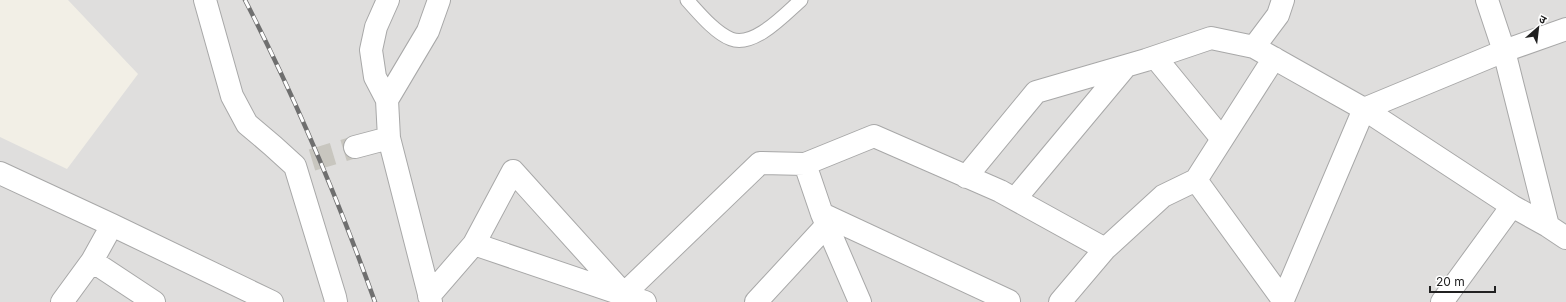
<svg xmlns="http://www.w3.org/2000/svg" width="1566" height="302" font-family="Inter,'Noto Sans Devanagari',sans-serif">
	<rect width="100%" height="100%" fill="#f2efe6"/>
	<!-- residential -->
	<path fill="#dfdedd" d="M68,0H1566V302H0V137L67,169L138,74Z"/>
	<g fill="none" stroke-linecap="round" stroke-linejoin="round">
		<!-- street-tunnel -->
		<path stroke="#c8c6bf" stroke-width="22" stroke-dasharray="22 11" stroke-linecap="butt" d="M312,160L355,147"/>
		<defs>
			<path id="lane" d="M687,0C698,12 715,33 731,39C754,48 785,14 801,0"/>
			<path id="street" d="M205,0L232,96L247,124L273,146L295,166L335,297L336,302
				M388,0L376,27L371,50L375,77L387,100L389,138L431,302
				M1487,0L1504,51L1548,226
				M1254,47L1278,15L1283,0
				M1155,57L1222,139
				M387,100L428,31L439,0
				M1364,109L1512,206L1548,226L1566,238
				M1364,109L1504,51L1566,29
				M355,147L389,138
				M0,173L112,225L272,302
				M1196,180L1274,58
				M1015,199L1126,66
				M822,214L1009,301L1008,302
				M92,261L154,302
				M624,294L513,171L474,244L645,302
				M624,294L760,163L805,164
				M429,296L474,244
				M62,302L92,261L112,225
				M756,302L827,225
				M860,302L822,214L805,164L874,136L1000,191L1105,249L1163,196L1196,180L1283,300L1364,109L1254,47L1211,38L1146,60L1036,92L966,177
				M1060,302L1105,249
				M1442,302L1512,206"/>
		</defs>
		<!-- lane casing -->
		<use href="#lane" stroke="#a8a8a8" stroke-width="15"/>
		<!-- street casing -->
		<use href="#street" stroke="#a8a8a8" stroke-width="24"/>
		<!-- lane -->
		<use href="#lane" stroke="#fff" stroke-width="13"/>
		<!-- street -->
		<use href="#street" stroke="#fff" stroke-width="22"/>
		<defs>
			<path id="rail" d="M245,0C295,97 338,199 375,302"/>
		</defs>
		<!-- rail casing -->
		<use href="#rail" stroke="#6f6f6f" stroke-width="4.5"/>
		<!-- rail -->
		<use href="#rail" stroke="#fff" stroke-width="3" stroke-dasharray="9" stroke-linecap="butt"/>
	</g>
	<!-- north arrow -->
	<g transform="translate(1538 28) rotate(28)" stroke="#ffffff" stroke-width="3" paint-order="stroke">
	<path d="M0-3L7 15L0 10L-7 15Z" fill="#212121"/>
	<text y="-6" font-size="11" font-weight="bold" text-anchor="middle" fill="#212121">उ</text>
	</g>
	<!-- scale -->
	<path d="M1430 286v6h65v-6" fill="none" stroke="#212121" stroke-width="2"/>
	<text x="1436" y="286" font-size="12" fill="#212121" stroke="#ffffff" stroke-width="3" paint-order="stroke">20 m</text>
</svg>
